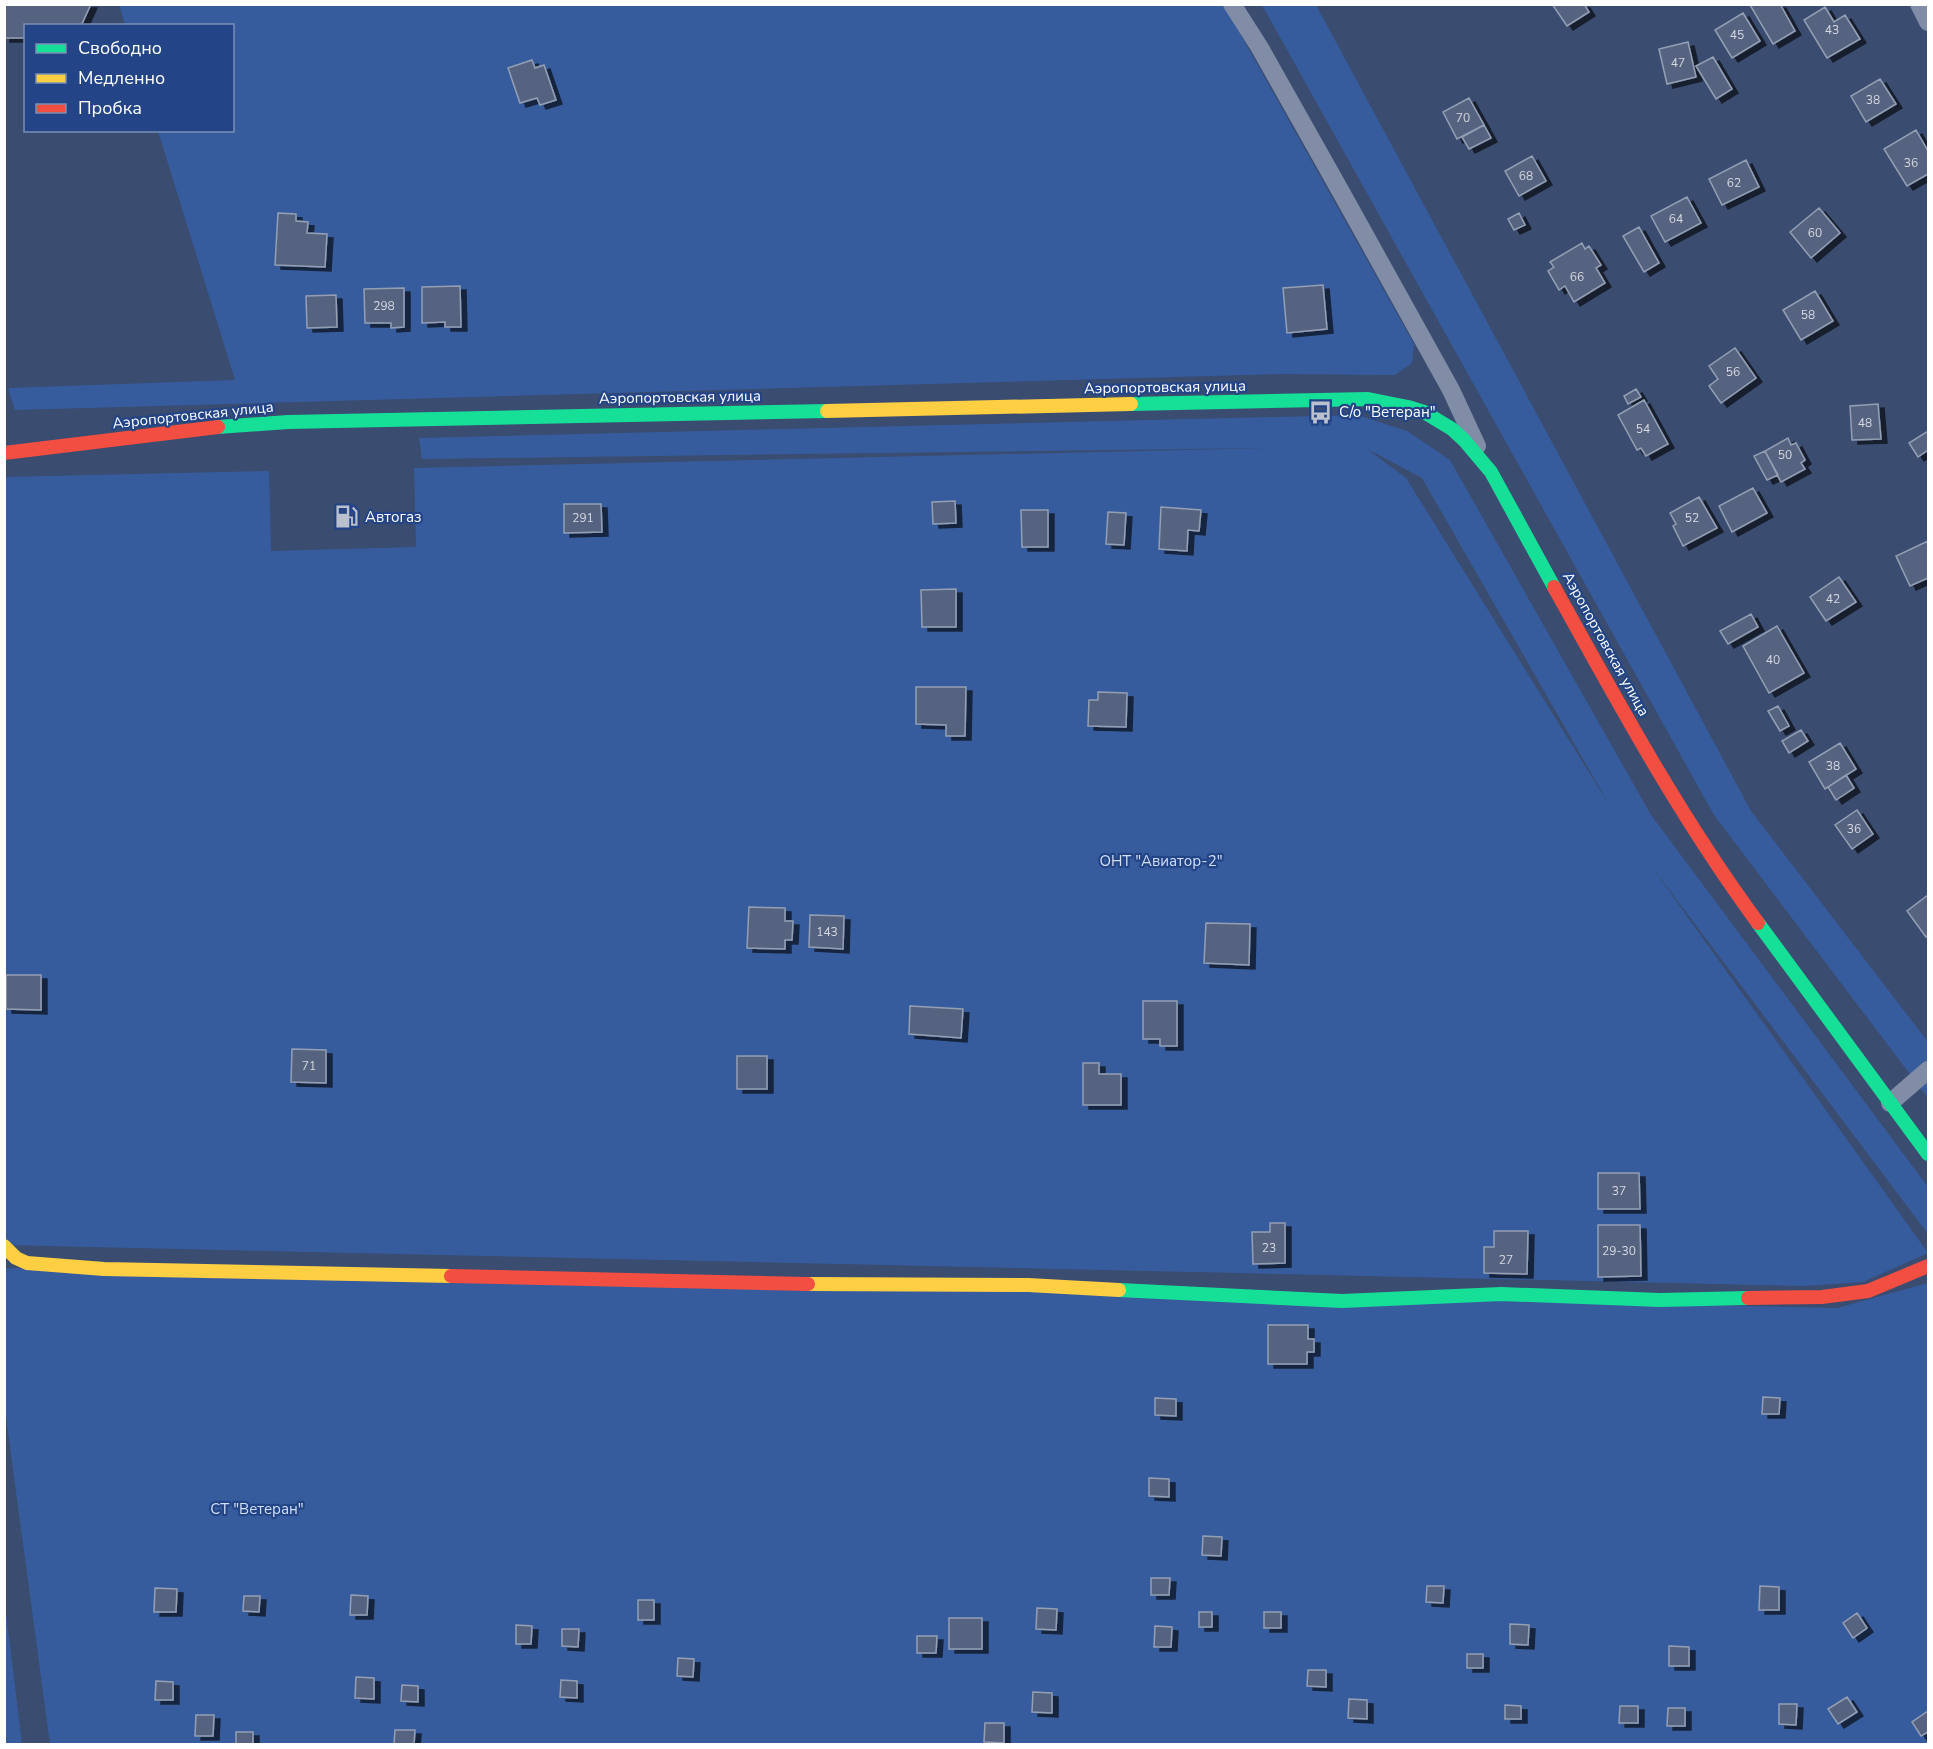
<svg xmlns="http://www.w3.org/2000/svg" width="1933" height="1749" font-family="'Nunito Sans',sans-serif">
	<defs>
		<filter id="shadow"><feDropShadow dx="6" dy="4" stdDeviation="0" flood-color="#0009"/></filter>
	</defs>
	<rect width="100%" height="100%" fill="#3a4c70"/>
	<!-- green -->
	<path fill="#375c9d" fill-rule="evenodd" d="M119,4L1224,5L1414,344L1412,363L1395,375L1283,374L15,410L8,388L235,380L158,131L232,130V26L125,25Z
		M1262,5H1316L1751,811L1928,1042V1098L1714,815Z
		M1357,415L1407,431L1450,460L1651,815L1928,1187V1234L1649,863L1928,1253L1863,1282L1805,1286L5,1245L4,477L269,471L271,551L416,547L414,468L1268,448L422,459L419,438ZM1367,449L1422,478L1610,806L1406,478Z
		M4,1268L1837,1308L1928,1283V1744H50L5,1410Z
		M4,1606H5L22,1744H5Z"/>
	<!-- building -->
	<path fill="#566480" stroke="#949fb4" stroke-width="1.5" filter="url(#shadow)" d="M4,4H91L81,26H26V38H4Z
		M1552,4H1584L1589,12L1567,26Z
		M1780,4L1795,31L1773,44L1750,5Z
		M1825,7L1834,22L1845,15L1860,39L1827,58L1804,20Z
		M1743,13L1760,41L1732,58L1715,30Z
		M1688,42L1696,77L1667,84L1659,49Z
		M1713,57L1732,89L1716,99L1696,66Z
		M532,60L535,68L544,65L556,100L540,105L537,98L520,103L508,68Z
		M1880,79L1896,104L1866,122L1851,96Z
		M1469,98L1484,125L1457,139L1443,112Z
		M1484,125L1491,138L1469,149L1462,137Z
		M1916,130L1928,151V174L1907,186L1884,149Z
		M1532,156L1546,181L1519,196L1505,171Z
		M1746,160L1759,187L1722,205L1709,179Z
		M1687,197L1701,223L1665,242L1651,216Z
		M1819,208L1840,233L1811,258L1790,232Z
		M278,213L296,214V221L308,222L307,233L327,234L325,267L275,265Z
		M1519,213L1525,225L1514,230L1508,219Z
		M1639,227L1659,263L1644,272L1623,236Z
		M1582,243L1585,249L1589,246L1601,265L1596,268L1605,283L1574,302L1565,286L1559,290L1548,271L1554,267L1550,262Z
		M1323,285L1327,329L1287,333L1283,288Z
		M460,286L461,327H445V322L422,323V287Z
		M404,288V327L391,328V323H365L364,289Z
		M1815,291L1833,321L1801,340L1783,310Z
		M336,295L337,327L307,328L306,296Z
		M1735,348L1756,378L1721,403L1709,386L1718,379L1709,366Z
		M1636,389L1641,397L1628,404L1624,396Z
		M1644,400L1668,444L1646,456L1641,448L1637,450L1618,415Z
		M1878,404L1881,439L1852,440L1850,406Z
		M1928,431V450L1918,457L1909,443Z
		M1788,438L1791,445L1796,443L1805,460L1801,463L1805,469L1781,482L1765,451Z
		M1765,451L1778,475L1767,480L1754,456Z
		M1753,488L1767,513L1732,532L1719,506Z
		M1699,497L1717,528L1683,546L1673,526L1676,524L1670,513Z
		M955,501L956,523L933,524L932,502Z
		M564,504H601L602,532L564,533Z
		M1161,507L1201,510L1199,531L1188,530L1187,551L1159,549Z
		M1021,510H1048V547H1022Z
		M1108,512L1126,513L1124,545L1106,544Z
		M1928,541V578L1910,586L1896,556Z
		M1839,577L1856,602L1826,621L1810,597Z
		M956,589V627H922L921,590Z
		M1751,614L1758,627L1728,644L1720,631Z
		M1777,626L1804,673L1769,693L1743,646Z
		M916,687H966L965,736H946V725L916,724Z
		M1098,692L1127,693L1126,727L1088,726L1089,700H1098Z
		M1778,706L1789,726L1780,731L1768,711Z
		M1801,730L1808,741L1789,753L1782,741Z
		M1840,743L1856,769L1825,789L1809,762Z
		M1846,775L1854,788L1836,800L1828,787Z
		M1857,810L1873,834L1852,849L1835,825Z
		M1928,895V935L1926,937L1907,911Z
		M749,907L785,908V921H793L792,940H785V949L747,948Z
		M810,915L844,916L843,949L809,947Z
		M1206,923L1250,924L1249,965L1204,963Z
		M6,975H41V1010L6,1009Z
		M1143,1001H1177V1046H1160V1039H1143Z
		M910,1006L963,1009L961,1038L909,1034Z
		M292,1049L326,1050V1083L291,1082Z
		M737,1056H767V1089H737Z
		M1083,1063H1099V1074H1121V1105H1083Z
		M1598,1173H1639L1640,1209H1598Z
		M1270,1223H1285V1263L1253,1264L1252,1232H1270Z
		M1598,1225H1640L1641,1276L1598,1277Z
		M1494,1231H1528L1527,1274L1484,1273V1247H1494Z
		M1268,1325H1308V1339H1314V1352H1307V1364H1268Z
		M1763,1397L1780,1398L1779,1414H1762Z
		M1155,1398L1176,1399V1416L1155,1415Z
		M1149,1478L1169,1479V1497L1149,1496Z
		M1203,1536L1222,1537L1221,1556L1202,1555Z
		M1151,1578H1170L1169,1595H1151Z
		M1427,1586H1444L1443,1603L1426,1602Z
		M1760,1586L1779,1587V1610H1759Z
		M155,1588L177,1589L176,1612H154Z
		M351,1595L368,1596L367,1615H350Z
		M244,1596H260L259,1612L243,1611Z
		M638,1600H654V1620H638Z
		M1037,1608L1057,1609L1056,1630L1036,1629Z
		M1199,1612H1212V1627H1199Z
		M1264,1612H1281V1628H1264Z
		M1857,1613L1867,1628L1853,1638L1843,1623Z
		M949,1618H982V1649H949Z
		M1510,1624L1529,1625L1528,1645L1510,1644Z
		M516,1625L532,1626L531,1644H516Z
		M1155,1626L1172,1627L1171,1647H1154Z
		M562,1629H579L578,1647L562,1646Z
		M917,1636H937L936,1653H917Z
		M1669,1646L1689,1647V1666H1669Z
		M1467,1654H1483V1668H1467Z
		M678,1658L694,1659L693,1677L677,1676Z
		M1308,1670H1326V1687L1307,1686Z
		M356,1677L374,1678V1699L355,1698Z
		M561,1680L577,1681V1698L560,1697Z
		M156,1681L173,1682V1700H155Z
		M402,1685L418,1686V1702L401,1701Z
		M1033,1692L1052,1693V1713L1032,1712Z
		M1847,1697L1857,1712L1838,1724L1828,1709Z
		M1349,1699L1367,1700V1719L1348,1718Z
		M1779,1704H1797L1796,1725L1779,1724Z
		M1505,1705L1521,1706V1719H1505Z
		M1620,1706H1638V1723H1619Z
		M1668,1708H1685V1726H1667Z
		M1928,1711V1732L1921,1736L1912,1722Z
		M196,1715H214L213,1736H195Z
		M985,1723H1004V1743L984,1742Z
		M395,1730H415L414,1744H394Z
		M236,1732H253V1744H236Z"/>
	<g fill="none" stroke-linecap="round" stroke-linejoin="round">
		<!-- street -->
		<path stroke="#818da6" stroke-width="18" d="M1232,4L1260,48L1341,192L1451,390L1477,446
			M1919,4L1928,22
			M1890,1103L1928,1070"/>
		<!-- fast -->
		<path stroke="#16e098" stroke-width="14" d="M1131,404L1368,399L1408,407L1424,412L1452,429L1464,440L1491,472L1554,587
			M218,427L288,422L827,411
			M1758,923L1928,1154
			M1119,1290L1342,1301L1501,1294L1660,1300L1748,1298"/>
		<!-- slow -->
		<path stroke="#ffcf43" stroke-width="14" d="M827,411L1131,404
			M4,1246L16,1258L27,1263L104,1269L451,1276
			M808,1284L1028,1285L1119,1290"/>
		<!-- jam -->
		<path stroke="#f24e42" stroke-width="14" d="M4,453L218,427
			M1554,587C1617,701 1680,817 1758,923
			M451,1276L808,1284
			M1748,1298L1822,1297L1868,1291L1928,1266"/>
	</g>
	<!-- icons -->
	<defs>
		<symbol id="bus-bare" viewBox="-9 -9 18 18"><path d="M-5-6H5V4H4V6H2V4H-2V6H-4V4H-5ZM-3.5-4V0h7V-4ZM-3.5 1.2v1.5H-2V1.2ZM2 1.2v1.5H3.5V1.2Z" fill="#bac0cd" stroke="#234587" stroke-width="2.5" paint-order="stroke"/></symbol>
		<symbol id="fuel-bare" viewBox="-9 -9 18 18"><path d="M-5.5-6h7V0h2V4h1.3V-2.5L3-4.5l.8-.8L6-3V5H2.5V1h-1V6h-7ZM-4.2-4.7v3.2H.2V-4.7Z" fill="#bac0cd" stroke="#234587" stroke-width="2.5" paint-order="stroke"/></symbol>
	</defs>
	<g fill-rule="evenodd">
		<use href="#bus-bare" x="1304" y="396" width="33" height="33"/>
		<use href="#fuel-bare" x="330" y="500" width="33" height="33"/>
	</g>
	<g text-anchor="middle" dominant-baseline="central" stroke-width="4.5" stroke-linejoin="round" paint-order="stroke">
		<!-- number labels -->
		<g font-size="12" fill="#d5d8df">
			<text x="1832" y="30">43</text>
			<text x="1737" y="35">45</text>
			<text x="1678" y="63">47</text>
			<text x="1873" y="100">38</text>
			<text x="1463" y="118">70</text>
			<text x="1911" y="163">36</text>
			<text x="1526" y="176">68</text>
			<text x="1734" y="183">62</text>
			<text x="1676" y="219">64</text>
			<text x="1815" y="233">60</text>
			<text x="1577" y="277">66</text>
			<text x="384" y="306">298</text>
			<text x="1808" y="315">58</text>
			<text x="1733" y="372">56</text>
			<text x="1865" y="423">48</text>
			<text x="1643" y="429">54</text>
			<text x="1785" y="455">50</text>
			<text x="583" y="518">291</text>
			<text x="1692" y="518">52</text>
			<text x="1833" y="599">42</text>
			<text x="1773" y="660">40</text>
			<text x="1833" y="766">38</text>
			<text x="1854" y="829">36</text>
			<text x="827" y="932">143</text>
			<text x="309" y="1066">71</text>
			<text x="1619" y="1191">37</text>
			<text x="1269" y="1248">23</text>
			<text x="1619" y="1251">29-30</text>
			<text x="1506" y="1260">27</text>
		</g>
		<!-- street labels -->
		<g font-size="15" fill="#fff" stroke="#234587">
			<text transform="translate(1165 387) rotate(-1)">Аэропортовская улица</text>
			<text transform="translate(680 397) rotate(-1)">Аэропортовская улица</text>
			<text transform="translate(193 415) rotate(-6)">Аэропортовская улица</text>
			<text transform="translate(1606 644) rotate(61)">Аэропортовская улица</text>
		</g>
		<!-- poi labels -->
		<g font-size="15" fill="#fff" stroke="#234587" text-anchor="start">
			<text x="1339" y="412">С/о "Ветеран"</text>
			<text x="365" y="517">Автогаз</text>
		</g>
		<!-- park labels -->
		<g font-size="15" fill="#d2dff7" stroke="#234587">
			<text x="1161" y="861">ОНТ "Авиатор-2"</text>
			<text x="257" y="1509">СТ "Ветеран"</text>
		</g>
	</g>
	<!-- border -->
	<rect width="1933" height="1749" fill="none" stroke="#ffffff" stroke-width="12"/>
	<!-- legend -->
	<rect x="24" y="24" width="210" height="108" fill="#234587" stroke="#7b8fb7" stroke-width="1.5"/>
	<rect x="36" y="44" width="30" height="9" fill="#16e098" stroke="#7b8fb7" stroke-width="1.5"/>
	<text x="78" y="54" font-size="18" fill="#ffffff">Свободно</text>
	<rect x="36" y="74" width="30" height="9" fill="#ffcf43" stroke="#7b8fb7" stroke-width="1.5"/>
	<text x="78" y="84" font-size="18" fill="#ffffff">Медленно</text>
	<rect x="36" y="104" width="30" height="9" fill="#f24e42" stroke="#7b8fb7" stroke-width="1.5"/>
	<text x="78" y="114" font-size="18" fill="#ffffff">Пробка</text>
</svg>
